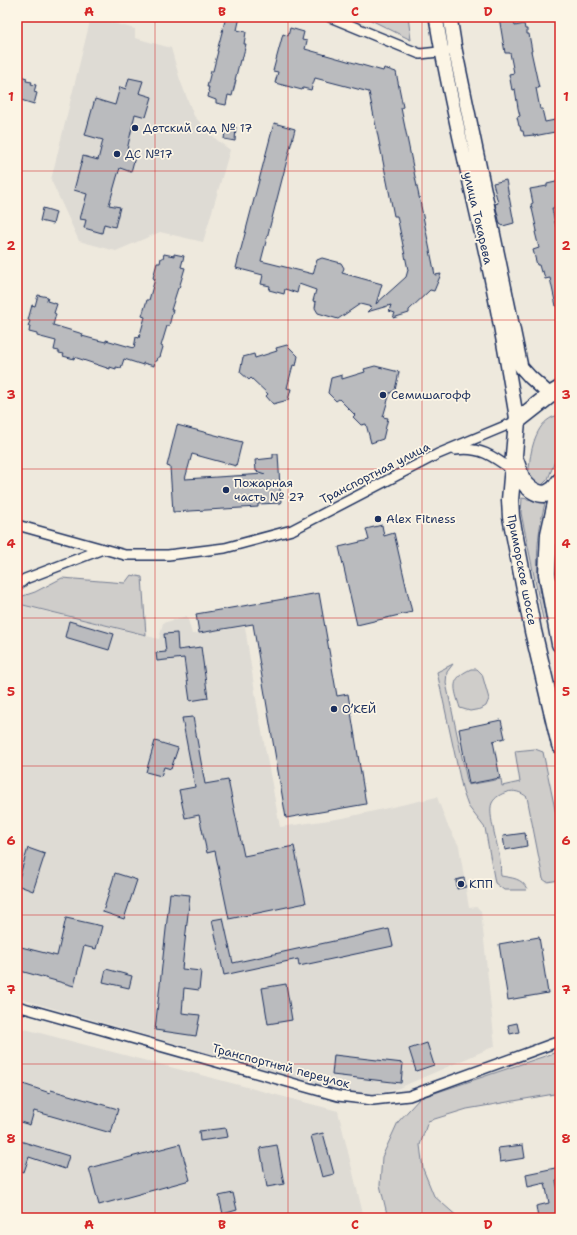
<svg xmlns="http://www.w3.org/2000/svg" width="577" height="1235" font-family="'Shantell Sans',sans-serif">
	<rect width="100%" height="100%" fill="#eee9dd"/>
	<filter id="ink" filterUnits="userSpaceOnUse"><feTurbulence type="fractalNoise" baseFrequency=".025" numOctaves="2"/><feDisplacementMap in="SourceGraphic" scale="8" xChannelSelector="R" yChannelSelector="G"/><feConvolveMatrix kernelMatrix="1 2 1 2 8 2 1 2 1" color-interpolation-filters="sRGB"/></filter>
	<g filter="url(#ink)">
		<!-- built -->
		<path fill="#dedbd4" d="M91,17L135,29V38L171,48L180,80L194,116L217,140L230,150L203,242L160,232L116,251L79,241L51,180Z
			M19,605L159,639L163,623L187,616L192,634L245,627L257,705L280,827L343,818L437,797L447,824L459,846L469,908L477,907L481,911L495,1046L399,1088L373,1095L340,1091L17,998V607Z
			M17,1027L338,1111L364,1218H17Z"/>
		<!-- green -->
		<path fill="#cfcdca" stroke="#757e94" d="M365,17H408L411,40Z
			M560,415V448L548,479L542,485L536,486C534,483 530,479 529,475C528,471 530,464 530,459C533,441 539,418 560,415Z
			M522,498L544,502L545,503C539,527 536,550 538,574C539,588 543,603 546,617L545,620L543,619L521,513Z
			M131,575L142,577L146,635L19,604L17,606V598L35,592L62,578L125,583Z
			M453,664L447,672L446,683L468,785L501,779L502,786L520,782L515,751L535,749L543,752L560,833V880L547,882L543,879L527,797C521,792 514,790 507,792C501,794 495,797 492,803C487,814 499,847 500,861C501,866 500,871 501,876C512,878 522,878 527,889L526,890H504L495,883L485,828L468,806L463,792L437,672Z
			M471,669H477L482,674L489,699L486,706L481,709L470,711L460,708C454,688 449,679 471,669Z
			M560,1051V1093L467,1109L428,1121L420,1145L423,1169L434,1196L459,1218H388L380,1185L382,1157L398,1122L420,1098Z"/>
		<!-- building -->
		<path fill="#babbbe" stroke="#1b2f5e" d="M226,17H240L237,30L246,32L244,44H246L242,60H240L235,80H236L232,96L228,95L226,105L216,103V100L208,97L209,92L208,91L209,87H207L211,71H213L218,51H217Z
			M499,17H513L515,26L524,24L525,29H527V34H529L532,51H531L539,88H536L540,109H542L545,122L560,119V131L534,136V135L524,136L523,131H521L520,126H519L517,117L520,116L518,108L515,89L512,90L509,74L514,73L510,53H505Z
			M290,28L304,32L302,40L307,41L305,49L383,71L384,68L396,72L403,107L401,108L434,270L435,275L441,274L434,291L430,290L409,310V313L393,318L395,313L389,311L391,305L367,312L372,307L360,304L338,319L318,313L315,308L316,302L313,301L316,290L299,284L297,293L285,289L284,294L269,290L270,286L261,284L263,275L236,268L274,123L295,129L261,261L313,274L317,260L322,258L341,263L344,268L342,273L382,284L376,304L406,277L408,270L397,216H394L369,92L315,78L311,90L303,88L302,90L275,83L278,72L273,71L283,34L288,36Z
			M17,75L27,78L26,81L32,82L31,84L36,85L34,92L37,93L34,104L21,100L20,103L17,102Z
			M129,78L143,81L139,93L152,97L146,117L135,114L127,150L136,153L131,172L120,168L117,177L109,205L120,207L115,227L104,224L102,233L84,228L86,220L80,219L87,194L74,190L83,156L98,160L103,140L85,135L95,99L115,105L120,87L126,89Z
			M226,125L236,127L235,141L224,139Z
			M506,180L514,223L503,226L500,224L495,204L498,203L493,183Z
			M560,181V204L555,205V208H552L556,227L560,226V305L556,306L550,278L545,279L543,271L541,272L539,265H537L533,250L539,248L535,232L537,231L531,204L533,203L530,189L547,186V184Z
			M43,208L56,212L53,224L40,221Z
			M164,254L174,256V254L184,256L181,267L185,268L179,288H178L171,310H173L169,326H167L161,346L163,347L160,357H158L157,361H155L154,366L143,363V365L124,359L121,368L116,367V369L110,367V369L74,357V359L63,356L64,354L59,353V351L54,350L56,341L37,336V334L29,332L30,326H28L30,321L28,320L32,305L35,306L38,295L48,297L47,301L57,304L54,313L56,314L53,325L83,334L82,336L97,340L106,342V340L134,348L136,337L139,338L145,317L142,316L147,300H149L155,279L153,278L157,263H160L161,258H163Z
			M287,345L298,356L296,366L293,365L287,388L291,389L288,400L273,404L266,396L268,394L251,378L249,380L240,372L243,357L254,354L255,358L277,351L276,348Z
			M375,366L399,372L395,390L390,393L383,417L388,418L383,439L371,443L366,424L361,425L353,417L355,415L339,399L336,401L328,393L331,378L342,375V379L365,372L364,369Z
			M177,425L242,442L236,466L192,454L185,479L265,474L256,471L255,460L273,458V454H278L281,503L258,504V507L173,512L170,467L167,466Z
			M382,525L384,536L394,533L412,612L357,625L339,547L369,540L366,529Z
			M319,593L337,696L348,694L366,804L286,818L253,624L199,633L196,614Z
			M69,621L114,634L109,650L65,637Z
			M177,633L178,650L201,647L208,698L190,701L184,658L157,661L156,653L166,652L164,634Z
			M193,717L205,784L228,780L244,856L294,846L306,903L229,919L215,851L207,853L199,815L185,818L179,790L195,787L182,718Z
			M501,720L505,738L493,741L500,778L469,784L459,729Z
			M155,741L178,748L171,769L164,767L161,776L146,772Z
			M525,833L527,846L505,850L503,836Z
			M28,848L45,854L33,891L17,885Z
			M115,873L137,880L124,919L103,912Z
			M464,878L466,887L457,889L456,880Z
			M170,893L190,895L182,969L201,971L199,990L184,988L182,1013L200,1015L196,1036L155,1030Z
			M66,918L102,926L96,949L84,946L74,986L17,970V946L57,956Z
			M223,918L233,963L389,929L393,946L299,966L298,959L224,975L212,920Z
			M539,937L548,993L508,1000L499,944Z
			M106,969L132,976L129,988L103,982Z
			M286,984L292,1020L268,1024L262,988Z
			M517,1023L519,1032L510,1034L508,1025Z
			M427,1043L434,1065L416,1071L409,1049Z
			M334,1055L403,1063L401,1083L332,1075Z
			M17,1082L50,1093L51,1090L118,1109L111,1133L34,1111L30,1125L17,1121Z
			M226,1128L228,1137L200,1141L199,1131Z
			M323,1133L334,1174L322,1177L311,1136Z
			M17,1140L69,1156L65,1169L29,1157L24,1172L17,1169Z
			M180,1144L190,1180L99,1205L89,1168Z
			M277,1145L284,1184L267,1187L260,1148Z
			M523,1145L525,1158L500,1162L498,1148Z
			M560,1167V1180L556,1181L560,1199V1218H538L536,1206L549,1203L545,1183L528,1187L526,1174Z
			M233,1193L237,1210L223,1214L219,1196Z"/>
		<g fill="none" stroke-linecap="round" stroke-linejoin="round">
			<defs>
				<path id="street" d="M330,17L420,54L448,51
					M455,450C479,446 493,456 512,470
					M17,525L125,555H168L225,548L292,530L438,454L517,421
					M17,586L25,579L103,549
					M17,1006L338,1096L373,1100L409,1096L560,1041"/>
				<path id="secondary" d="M436,17C450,105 473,191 491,277C501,325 509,373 517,421
					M450,17L455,49L521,367L530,377L550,395"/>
				<path id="highway" d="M560,389L550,395L517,421L510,500L511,517L533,631L560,745
					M515,460C518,466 519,473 522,479C527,488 541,499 551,491C555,489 557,485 560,481
					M560,485L549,534L547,574L560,644"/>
			</defs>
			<!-- street casing -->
			<use href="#street" stroke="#1b2f5e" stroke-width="12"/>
			<!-- secondary casing -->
			<use href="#secondary" stroke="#1b2f5e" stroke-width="16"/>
			<!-- highway casing -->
			<use href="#highway" stroke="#1b2f5e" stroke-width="19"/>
			<!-- street -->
			<use href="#street" stroke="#fcf5e5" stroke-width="9"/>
			<!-- secondary -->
			<use href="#secondary" stroke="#fcf5e5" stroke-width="13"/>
			<!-- highway -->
			<use href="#highway" stroke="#fcf5e5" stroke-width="16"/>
		</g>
	</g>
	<!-- grid -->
	<path fill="none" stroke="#d62828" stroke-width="1" stroke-opacity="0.55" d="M155,17V1218M288,17V1218M422,17V1218M17,171H560M17,320H560M17,469H560M17,618H560M17,766H560M17,915H560M17,1064H560"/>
	<!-- markers -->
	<g fill="#1b2f5e" stroke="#fcf5e5" stroke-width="1.5">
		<circle cx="135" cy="128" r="4"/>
		<circle cx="117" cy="154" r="4"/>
		<circle cx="383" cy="395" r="4"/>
		<circle cx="226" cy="490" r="4"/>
		<circle cx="378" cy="519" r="4"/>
		<circle cx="334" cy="709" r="4"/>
		<circle cx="461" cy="884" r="4"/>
	</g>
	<g text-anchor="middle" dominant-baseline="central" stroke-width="3.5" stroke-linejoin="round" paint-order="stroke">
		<!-- poi labels -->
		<g font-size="12" fill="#1b2f5e" stroke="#fcf5e5" text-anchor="start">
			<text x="143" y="128">Детский сад № 17</text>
			<text x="125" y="154">ДС №17</text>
			<text x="391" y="395">Семишагофф</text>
			<text x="234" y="483">Пожарная<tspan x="234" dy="14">часть № 27</tspan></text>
			<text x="386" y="519">Alex Fitness</text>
			<text x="342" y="709">О’КЕЙ</text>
			<text x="469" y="884">КПП</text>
		</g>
		<!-- street labels -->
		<g font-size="12" fill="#1b2f5e" stroke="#fcf5e5">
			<text transform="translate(478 218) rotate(77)">улица Токарева</text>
			<text transform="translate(375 473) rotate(-27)">Транспортная улица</text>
			<text transform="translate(522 570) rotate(79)">Приморское шоссе</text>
			<text transform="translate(281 1066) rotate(15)">Транспортный переулок</text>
		</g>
	</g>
	<!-- margin -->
	<rect width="577" height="1235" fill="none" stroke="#fcf5e5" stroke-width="44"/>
	<rect x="22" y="22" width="533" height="1191" fill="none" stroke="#d62828" stroke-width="1.5"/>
	<g font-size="13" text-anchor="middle" font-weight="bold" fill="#d62828">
		<text x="89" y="16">A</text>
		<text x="222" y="16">B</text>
		<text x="355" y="16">C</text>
		<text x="488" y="16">D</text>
		<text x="11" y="101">1</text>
		<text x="566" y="101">1</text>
		<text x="11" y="250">2</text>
		<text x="566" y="250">2</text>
		<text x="11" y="399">3</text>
		<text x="566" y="399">3</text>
		<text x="11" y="548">4</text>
		<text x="566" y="548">4</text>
		<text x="11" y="696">5</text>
		<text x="566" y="696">5</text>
		<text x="11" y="845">6</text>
		<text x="566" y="845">6</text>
		<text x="11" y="994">7</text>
		<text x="566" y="994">7</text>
		<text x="11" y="1143">8</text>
		<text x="566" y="1143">8</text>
		<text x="89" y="1229">A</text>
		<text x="222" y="1229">B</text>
		<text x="355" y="1229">C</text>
		<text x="488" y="1229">D</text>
	</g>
</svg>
